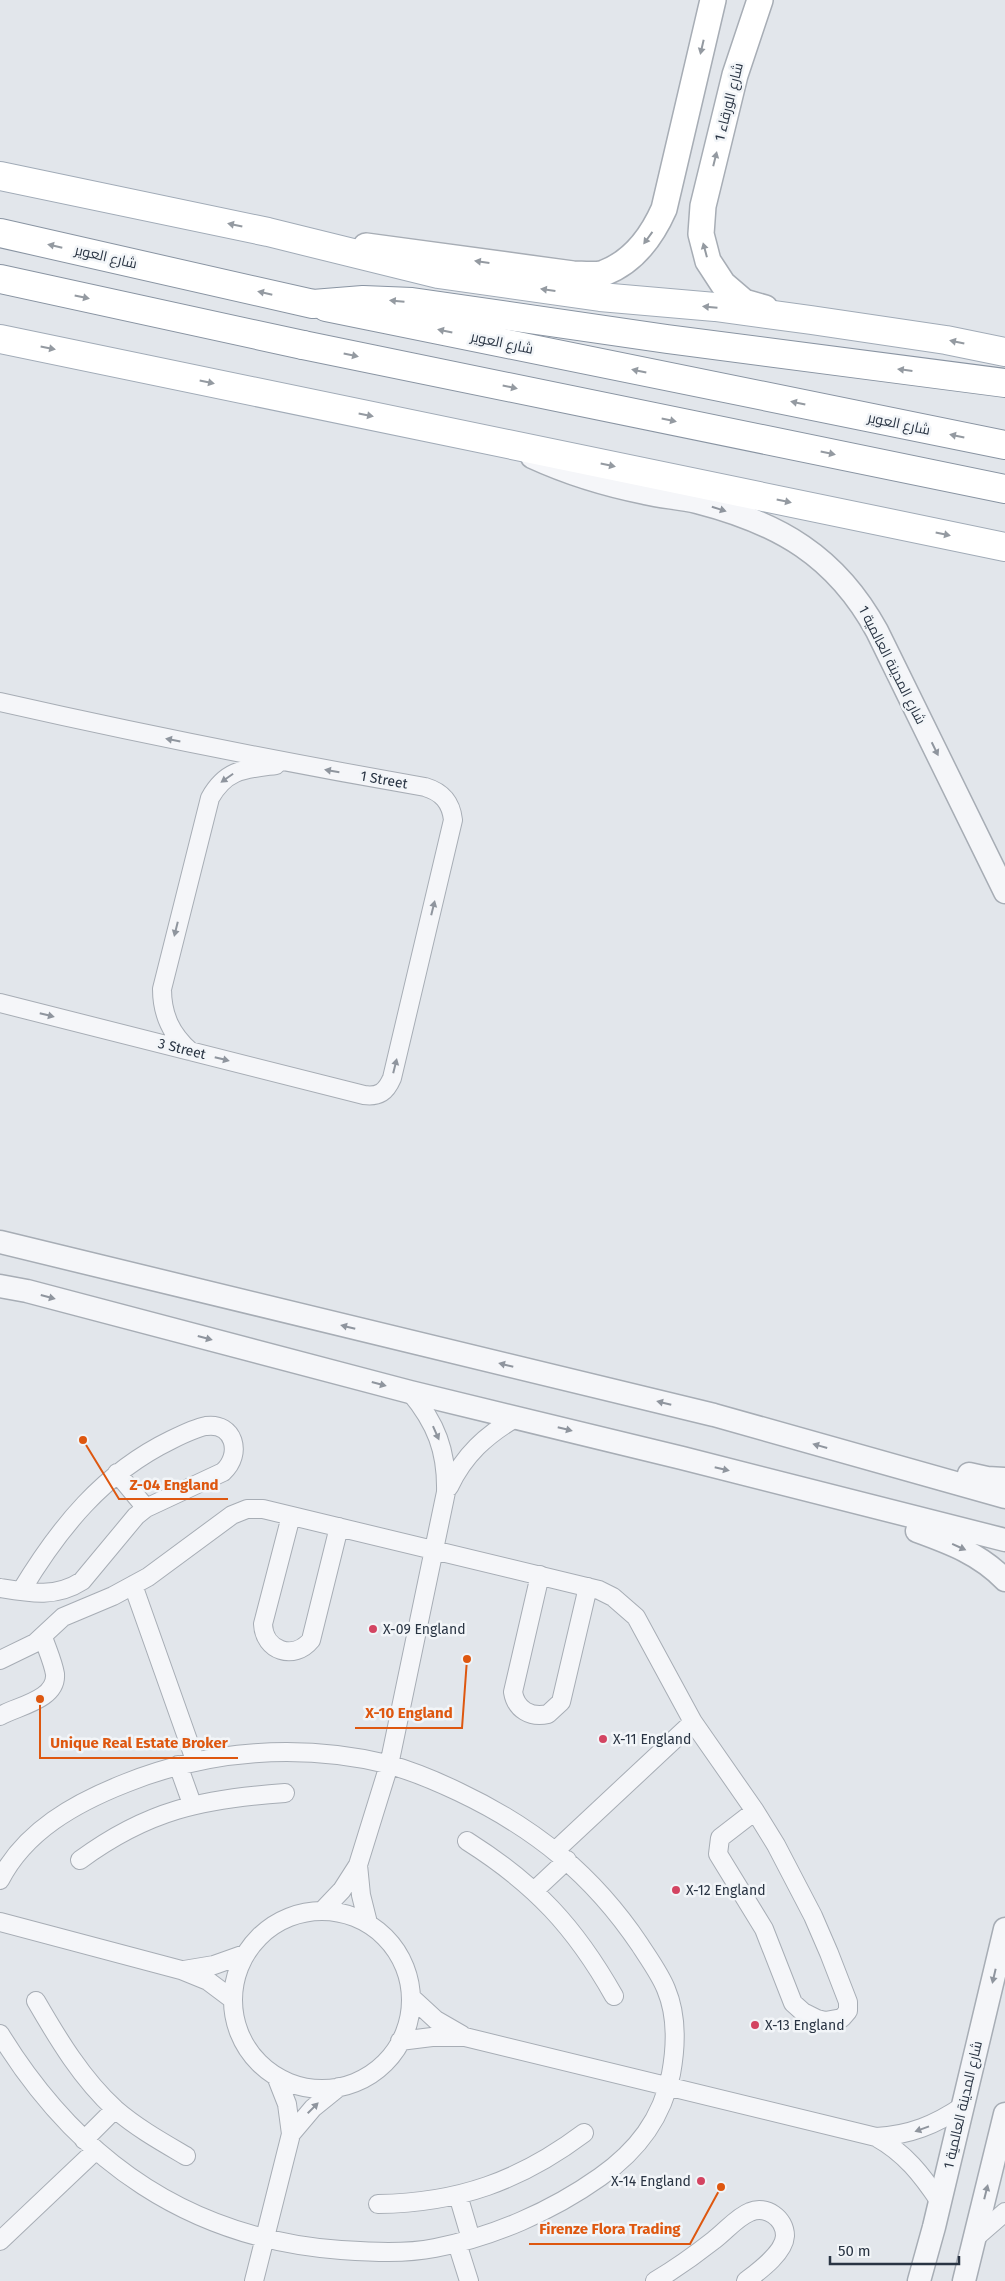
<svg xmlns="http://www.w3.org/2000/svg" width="1005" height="2281" font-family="'Fira Sans',Cairo,sans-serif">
	<rect width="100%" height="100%" fill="#e2e6eb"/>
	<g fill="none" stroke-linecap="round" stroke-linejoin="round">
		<defs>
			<path id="minor" d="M0,702C141,734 282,762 425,787C442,792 451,802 453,820L392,1078C386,1092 379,1097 364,1095L0,1003
				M190,1051C171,1034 162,1015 162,989L210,798C226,769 245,769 276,765
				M117,1473L146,1508
				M449,1487C464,1455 486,1435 517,1417
				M291,1516L263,1624C264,1651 294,1661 311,1640L339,1527
				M540,1575L513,1692C516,1710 531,1718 548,1714L561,1702L588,1587
				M133,1585L195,1760
				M0,1588C30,1593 56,1598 82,1581L136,1516L146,1508L223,1472C243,1454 234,1422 206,1426C195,1428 181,1435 171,1440C103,1473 59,1528 21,1591
				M0,1660L35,1643L63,1617L113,1596L148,1577L232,1515L247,1509H263L599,1590L613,1597L636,1617L693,1722L755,1811L776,1845L813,1916L829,1953L848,2002V2011L842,2018L825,2021L817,2019L803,2012L793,2003L764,1929L718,1854L720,1838L755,1811
				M0,1716C17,1706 57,1700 55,1674C53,1662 47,1649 43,1637
				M178,1765L192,1804
				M467,1841C535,1884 575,1927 614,1996
				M556,1850L693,1722
				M80,1860C148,1810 202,1799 285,1793
				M358,1865L361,1895L368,1923
				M0,1880C25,1831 75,1803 126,1783C208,1750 300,1743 387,1764C412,1771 436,1781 459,1792C535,1828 593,1875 640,1945C649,1959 660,1974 666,1989C677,2015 676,2047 671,2074C662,2119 637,2151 600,2177C552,2211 493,2237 435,2248C405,2254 372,2252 341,2250C190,2239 78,2161 0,2034
				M535,1890L567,1860
				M322,1911L342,1890L358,1865L389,1765L446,1492C447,1451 436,1423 410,1392
				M233 2000a89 89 0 1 1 178 0a89 89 0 1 1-178 0Z
				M0,1922L181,1970L208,1981L232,1999
				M184,1970L214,1965L245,1954
				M411,1997L436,2020L462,2035
				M36,2001C58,2039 82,2079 115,2109C137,2128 162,2142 186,2156
				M400,2041L432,2037H465L876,2137C910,2135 935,2125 963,2106
				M291,2134L313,2108L339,2087
				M876,2137C905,2153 922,2175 940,2202
				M84,2140L115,2109
				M458,2195L471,2239
				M378,2204C458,2203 520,2181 584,2133
				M974,2239L1005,2212
				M0,2241L95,2151
				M457,2243L469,2281
				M254,2281L291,2134L287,2104L276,2076
				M655,2281C675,2269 695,2255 714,2240C726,2231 737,2217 750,2212C766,2205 785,2218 785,2236C784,2253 759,2271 746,2281"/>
			<path id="tertiary" d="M532,457C569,474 605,485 645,493C662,497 680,498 697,502C779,523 836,556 877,631L1005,892
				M0,1242L714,1415L1005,1497
				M0,1286L27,1291L410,1392L682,1458L1005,1540
				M969,1474L987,1478L1005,1479
				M917,1531C950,1543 980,1554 1005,1580
				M919,2281L934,2227L1005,1929
				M964,2281L1005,2114"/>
			<path id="secondary" d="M760,0L735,75L703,206L701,234L708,261L723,284L744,302L765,308
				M366,246L573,274C582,274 595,276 604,273C633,262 652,236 664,209L713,0"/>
			<path id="primary" d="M0,176L268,232L438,274L600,297L715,307L811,320L946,340L1005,352
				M0,339L1005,547"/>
			<path id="trunk" d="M326,307L1005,445
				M303,345L1005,489"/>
			<path id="motorway" d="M0,233L313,304L363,300L412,302L667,339L1005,383
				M0,279L303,345"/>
		</defs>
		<!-- minor casing -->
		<use href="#minor" stroke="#a7adb5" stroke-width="20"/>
		<!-- tertiary casing -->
		<use href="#tertiary" stroke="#a7adb5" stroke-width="25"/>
		<!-- secondary casing -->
		<use href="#secondary" stroke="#a7adb5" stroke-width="28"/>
		<!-- primary casing -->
		<use href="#primary" stroke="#a1abb7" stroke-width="30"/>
		<!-- trunk casing -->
		<use href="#trunk" stroke="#8994a2" stroke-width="30"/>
		<!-- motorway casing -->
		<use href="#motorway" stroke="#8994a2" stroke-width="30"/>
		<!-- minor -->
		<use href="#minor" stroke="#f5f6f9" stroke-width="18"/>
		<!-- tertiary -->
		<use href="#tertiary" stroke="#f5f6f9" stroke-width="22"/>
		<!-- secondary -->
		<use href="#secondary" stroke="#fff" stroke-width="25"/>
		<!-- primary -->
		<use href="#primary" stroke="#fff" stroke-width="28"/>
		<!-- trunk -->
		<use href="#trunk" stroke="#fff" stroke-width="28"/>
		<!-- motorway -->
		<use href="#motorway" stroke="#fff" stroke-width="28"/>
	</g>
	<!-- one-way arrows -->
	<defs><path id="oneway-solid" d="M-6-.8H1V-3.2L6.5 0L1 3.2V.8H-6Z" transform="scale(1.25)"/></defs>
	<g fill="#949aa1">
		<use href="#oneway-solid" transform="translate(702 47) rotate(103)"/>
		<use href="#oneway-solid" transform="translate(715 159) rotate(-76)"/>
		<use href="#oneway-solid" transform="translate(235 225) rotate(-168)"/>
		<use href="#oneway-solid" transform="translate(648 238) rotate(126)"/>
		<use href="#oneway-solid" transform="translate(55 246) rotate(-167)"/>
		<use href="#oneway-solid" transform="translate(705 250) rotate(-105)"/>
		<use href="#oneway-solid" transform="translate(482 262) rotate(-172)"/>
		<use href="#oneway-solid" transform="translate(548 290) rotate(-172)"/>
		<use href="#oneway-solid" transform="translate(265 293) rotate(-167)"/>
		<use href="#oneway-solid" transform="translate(82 297) rotate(12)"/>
		<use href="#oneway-solid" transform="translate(397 301) rotate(-175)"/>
		<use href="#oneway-solid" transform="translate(710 307) rotate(-175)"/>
		<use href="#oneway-solid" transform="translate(445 331) rotate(-168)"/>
		<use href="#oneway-solid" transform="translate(957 342) rotate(-168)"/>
		<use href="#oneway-solid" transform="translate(48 348) rotate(11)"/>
		<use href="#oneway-solid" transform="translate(351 355) rotate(12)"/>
		<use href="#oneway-solid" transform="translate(905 370) rotate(-173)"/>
		<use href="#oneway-solid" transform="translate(639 371) rotate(-168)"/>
		<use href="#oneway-solid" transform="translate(207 382) rotate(12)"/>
		<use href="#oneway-solid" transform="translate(510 387) rotate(12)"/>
		<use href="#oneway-solid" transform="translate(798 403) rotate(-168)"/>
		<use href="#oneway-solid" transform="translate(366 415) rotate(11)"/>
		<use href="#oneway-solid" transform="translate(669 420) rotate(12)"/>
		<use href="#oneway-solid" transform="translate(957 436) rotate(-168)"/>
		<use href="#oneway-solid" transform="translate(828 453) rotate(12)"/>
		<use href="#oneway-solid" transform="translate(608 465) rotate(12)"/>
		<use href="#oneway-solid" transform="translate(784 501) rotate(12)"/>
		<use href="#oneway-solid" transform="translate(943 534) rotate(12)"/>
	</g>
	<g fill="#8f959e">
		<use href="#oneway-solid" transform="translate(719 509) rotate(17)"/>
		<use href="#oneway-solid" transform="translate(173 740) rotate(-169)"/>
		<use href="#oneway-solid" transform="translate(935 749) rotate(64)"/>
		<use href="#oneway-solid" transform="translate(332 771) rotate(-170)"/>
		<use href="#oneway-solid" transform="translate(227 778) rotate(145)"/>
		<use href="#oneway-solid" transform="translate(433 908) rotate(-76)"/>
		<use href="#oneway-solid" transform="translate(176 929) rotate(104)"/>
		<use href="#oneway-solid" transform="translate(47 1015) rotate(14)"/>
		<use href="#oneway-solid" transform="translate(222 1059) rotate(14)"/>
		<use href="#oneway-solid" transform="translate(395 1066) rotate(-76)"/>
		<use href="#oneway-solid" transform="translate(48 1297) rotate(15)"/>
		<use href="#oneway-solid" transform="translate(348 1327) rotate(-166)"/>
		<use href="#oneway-solid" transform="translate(205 1338) rotate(15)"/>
		<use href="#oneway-solid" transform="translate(506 1365) rotate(-166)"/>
		<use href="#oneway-solid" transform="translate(379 1384) rotate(15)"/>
		<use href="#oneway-solid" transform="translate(664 1403) rotate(-166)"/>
		<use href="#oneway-solid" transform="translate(565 1429) rotate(14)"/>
		<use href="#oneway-solid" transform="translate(436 1433) rotate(66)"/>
		<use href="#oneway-solid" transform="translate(820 1446) rotate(-164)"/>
		<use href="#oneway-solid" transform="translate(722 1469) rotate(13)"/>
		<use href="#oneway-solid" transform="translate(959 1547) rotate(24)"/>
		<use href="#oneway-solid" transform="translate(994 1976) rotate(103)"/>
		<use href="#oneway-solid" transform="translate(313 2108) rotate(-45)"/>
		<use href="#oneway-solid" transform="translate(922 2129) rotate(160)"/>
		<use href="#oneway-solid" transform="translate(986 2192) rotate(-76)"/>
	</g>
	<!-- markers -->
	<g fill="#d34461" stroke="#f2f5f8" stroke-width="2">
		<circle cx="373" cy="1629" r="5"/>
		<circle cx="603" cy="1739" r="5"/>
		<circle cx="676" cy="1890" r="5"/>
		<circle cx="755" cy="2025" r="5"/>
		<circle cx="701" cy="2181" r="5"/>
	</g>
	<g text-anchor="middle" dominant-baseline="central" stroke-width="5" stroke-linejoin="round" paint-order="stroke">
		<!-- street labels -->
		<g font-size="14" fill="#293443" stroke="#f2f5f8">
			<text transform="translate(729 102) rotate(-76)">شارع الورقاء 1</text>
			<text transform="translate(106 257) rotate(13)">شارع العوير</text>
			<text transform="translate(502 343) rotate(12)">شارع العوير</text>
			<text transform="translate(899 424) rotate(12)">شارع العوير</text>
			<text transform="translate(892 665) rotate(63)">شارع المدينة العالمية 1</text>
			<text transform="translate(384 780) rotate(10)">1 Street</text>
			<text transform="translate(182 1049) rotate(14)">3 Street</text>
			<text transform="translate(963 2105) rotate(-77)">شارع المدينة العالمية 1</text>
		</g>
		<!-- poi labels -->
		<g font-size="14" fill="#293443" stroke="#f2f5f8" text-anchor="start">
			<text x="383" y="1629">X-09 England</text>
			<text x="613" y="1739">X-11 England</text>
			<text x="686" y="1890">X-12 England</text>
			<text x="765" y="2025">X-13 England</text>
			<text x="691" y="2181" text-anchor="end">X-14 England</text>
		</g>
	</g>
	<!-- callouts -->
	<path fill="none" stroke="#de570f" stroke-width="2" d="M83 1440L119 1499H228M467 1659L462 1728H355M40 1699L40 1758H238M721 2187L690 2244H529"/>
	<g fill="#de570f" stroke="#f2f5f8" stroke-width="2">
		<circle cx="83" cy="1440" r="5"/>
		<circle cx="467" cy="1659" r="5"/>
		<circle cx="40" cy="1699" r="5"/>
		<circle cx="721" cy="2187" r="5"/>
	</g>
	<g font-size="15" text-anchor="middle" font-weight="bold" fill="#de570f" stroke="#f2f5f8" stroke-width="5" stroke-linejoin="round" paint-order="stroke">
		<text x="174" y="1490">Z-04 England</text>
		<text x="409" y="1718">X-10 England</text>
		<text x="139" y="1748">Unique Real Estate Broker</text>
		<text x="610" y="2234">Firenze Flora Trading</text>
	</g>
	<!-- scale -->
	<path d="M830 2256v8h129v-8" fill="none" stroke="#293443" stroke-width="2.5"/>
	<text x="838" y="2256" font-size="15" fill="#293443" stroke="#f2f5f8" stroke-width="4" paint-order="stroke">50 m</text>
</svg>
